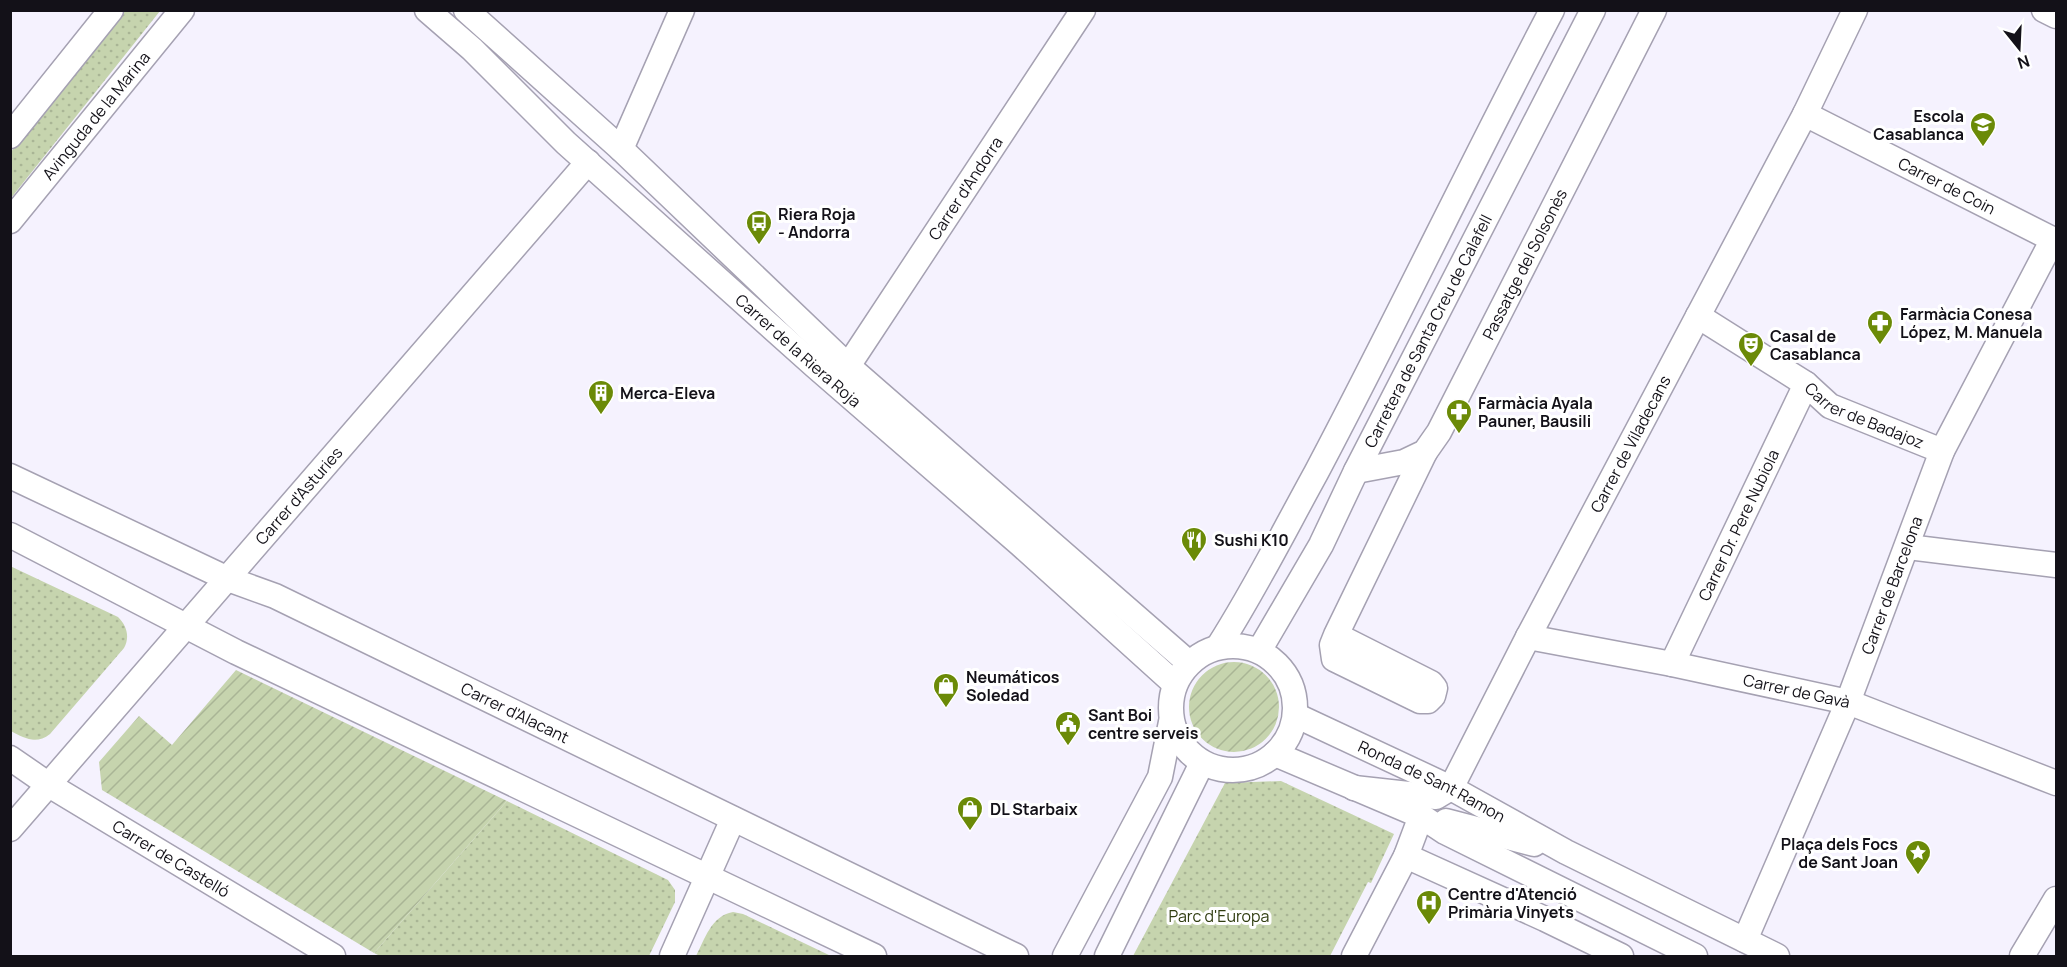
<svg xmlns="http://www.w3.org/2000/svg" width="2067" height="967" font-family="Manrope,sans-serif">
	<defs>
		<pattern id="grass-dots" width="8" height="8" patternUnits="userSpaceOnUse" patternTransform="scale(1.5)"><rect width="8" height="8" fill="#c6d4ae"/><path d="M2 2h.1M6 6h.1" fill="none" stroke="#a9b595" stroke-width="1.8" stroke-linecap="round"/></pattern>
		<pattern id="garden-furrows" width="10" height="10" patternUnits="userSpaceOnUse" patternTransform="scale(1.5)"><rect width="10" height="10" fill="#c6d4ae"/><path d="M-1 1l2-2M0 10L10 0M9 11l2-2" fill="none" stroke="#a9b595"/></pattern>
	</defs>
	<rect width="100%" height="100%" fill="#f5f2fe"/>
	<!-- grass -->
	<path fill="url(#grass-dots)" d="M125,11H160L11,198L10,153Z
		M10,566L118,617C127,626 130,637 124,648L50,734C36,745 24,738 11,731Z
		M1281,781L1394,834L1371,883L1368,882L1330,956H1133L1225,783Z
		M507,801L668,880L675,890V902L649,956H380L374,953Z
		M733,912L743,914L831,956H696C705,939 711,916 733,912Z"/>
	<!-- garden -->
	<path fill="url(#garden-furrows)" d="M1189 707a45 45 0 1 1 90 0a45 45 0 1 1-90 0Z
		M236,670L507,801L374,953L102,790L99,762L139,716L172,745Z"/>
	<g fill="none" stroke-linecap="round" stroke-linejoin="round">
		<defs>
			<g id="minor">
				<path id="s1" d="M427,10L472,49L566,143L815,366L1020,544L1175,684"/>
				<path d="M466,10L621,149L848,366L1189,663"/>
				<path d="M2044,10L2056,16"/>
				<path id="s2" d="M1805,114L2056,241"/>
				<path d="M10,136L111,10"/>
				<path d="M621,149L682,10"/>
				<path id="s3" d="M10,221L182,10"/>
				<path id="s4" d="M1698,316L1806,384L1830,406L1942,451"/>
				<path id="s5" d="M848,366L1083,10"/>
				<path id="s6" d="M1356,471L1404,462L1425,452L1439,432L1654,10"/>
				<path id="s7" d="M10,476L228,579L275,596L1016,956"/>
				<path d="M10,535L236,652L874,956"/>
				<path d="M1908,547L2056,565"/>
				<path d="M1336,635L1431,683L1435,688L1433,696L1428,701H1420L1334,659L1332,645L1336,635L1425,452"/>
				<path id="s8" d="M1528,637L1672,664L1848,702L2056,783"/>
				<circle cx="1233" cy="708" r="62"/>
				<path d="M1218,647C1254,591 1284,531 1316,473C1397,320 1471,164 1552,10"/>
				<path id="s9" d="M1259,651L1321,545L1356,471L1593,10"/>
				<path id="s10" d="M1672,664L1806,384"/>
				<path id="s11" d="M1295,715L1451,788L1566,852L1777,956"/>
				<path d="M1275,754L1421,816L1445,832L1695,956"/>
				<path id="s12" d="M10,758L49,785L333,956"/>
				<path id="s13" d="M1354,788L1436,797L1451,788L1528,637L1805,114L1855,10"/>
				<path d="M1446,821L1534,844"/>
				<path id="s14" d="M10,829L588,162"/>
				<path d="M1406,856L1545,919L1621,956"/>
				<path id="s15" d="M1745,940L1848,702L1942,451L2053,239"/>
				<path d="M672,956L733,819"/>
				<path d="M1065,956L1160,777L1171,722"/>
				<path d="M1107,956L1202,763"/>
				<path d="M1354,956L1406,856L1421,816"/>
				<path d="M2022,956L2056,899"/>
			</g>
		</defs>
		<!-- minor casing -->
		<use href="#minor" stroke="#a5a1b2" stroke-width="27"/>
		<!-- minor -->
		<use href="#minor" stroke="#fff" stroke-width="24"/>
	</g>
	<!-- icons -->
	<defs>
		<symbol id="school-pin" viewBox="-11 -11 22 30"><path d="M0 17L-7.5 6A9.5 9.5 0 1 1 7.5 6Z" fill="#6b8a07" stroke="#fff"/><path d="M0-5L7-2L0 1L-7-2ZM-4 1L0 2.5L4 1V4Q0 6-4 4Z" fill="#fff"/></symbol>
		<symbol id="bus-pin" viewBox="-11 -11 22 30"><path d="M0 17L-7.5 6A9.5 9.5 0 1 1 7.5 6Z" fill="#6b8a07" stroke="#fff"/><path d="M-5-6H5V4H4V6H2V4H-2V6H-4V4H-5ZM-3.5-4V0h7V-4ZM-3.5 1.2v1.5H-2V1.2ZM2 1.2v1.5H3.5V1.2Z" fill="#fff"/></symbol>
		<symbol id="pharmacy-pin" viewBox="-11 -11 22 30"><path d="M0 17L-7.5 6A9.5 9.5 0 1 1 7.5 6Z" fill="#6b8a07" stroke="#fff"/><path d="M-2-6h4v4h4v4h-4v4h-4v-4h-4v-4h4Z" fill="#fff"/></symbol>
		<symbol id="theatre-pin" viewBox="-11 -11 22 30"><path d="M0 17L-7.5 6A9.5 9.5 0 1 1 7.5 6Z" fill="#6b8a07" stroke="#fff"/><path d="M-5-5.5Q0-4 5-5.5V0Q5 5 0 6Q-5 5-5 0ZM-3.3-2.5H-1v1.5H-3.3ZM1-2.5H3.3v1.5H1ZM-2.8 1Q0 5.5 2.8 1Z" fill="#fff"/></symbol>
		<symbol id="building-pin" viewBox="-11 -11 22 30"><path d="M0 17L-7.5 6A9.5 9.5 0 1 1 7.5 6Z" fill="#6b8a07" stroke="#fff"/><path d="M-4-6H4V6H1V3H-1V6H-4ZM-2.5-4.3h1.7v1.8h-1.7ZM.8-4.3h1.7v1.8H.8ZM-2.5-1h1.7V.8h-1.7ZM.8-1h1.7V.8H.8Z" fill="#fff"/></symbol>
		<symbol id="restaurant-pin" viewBox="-11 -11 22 30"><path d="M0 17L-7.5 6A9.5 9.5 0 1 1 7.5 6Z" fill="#6b8a07" stroke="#fff"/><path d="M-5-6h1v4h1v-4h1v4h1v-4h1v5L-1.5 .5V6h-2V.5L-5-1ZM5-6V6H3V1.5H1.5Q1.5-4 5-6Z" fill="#fff"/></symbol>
		<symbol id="shop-pin" viewBox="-11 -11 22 30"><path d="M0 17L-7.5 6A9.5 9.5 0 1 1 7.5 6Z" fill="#6b8a07" stroke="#fff"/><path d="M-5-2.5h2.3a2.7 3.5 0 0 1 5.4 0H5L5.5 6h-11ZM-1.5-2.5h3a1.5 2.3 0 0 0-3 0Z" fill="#fff"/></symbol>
		<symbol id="civic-pin" viewBox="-11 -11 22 30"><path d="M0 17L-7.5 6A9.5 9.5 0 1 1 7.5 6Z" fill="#6b8a07" stroke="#fff"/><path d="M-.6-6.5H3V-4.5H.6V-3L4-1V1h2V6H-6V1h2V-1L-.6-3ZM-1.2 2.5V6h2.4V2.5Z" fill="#fff"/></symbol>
		<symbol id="sight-pin" viewBox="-11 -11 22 30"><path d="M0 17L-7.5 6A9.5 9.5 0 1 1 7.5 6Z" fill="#6b8a07" stroke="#fff"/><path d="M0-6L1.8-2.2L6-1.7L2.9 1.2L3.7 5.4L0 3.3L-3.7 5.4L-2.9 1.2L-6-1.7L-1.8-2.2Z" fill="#fff"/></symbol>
		<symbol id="hospital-pin" viewBox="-11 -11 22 30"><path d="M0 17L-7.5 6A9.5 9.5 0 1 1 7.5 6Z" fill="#6b8a07" stroke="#fff"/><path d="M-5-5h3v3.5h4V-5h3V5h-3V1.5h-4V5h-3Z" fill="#fff"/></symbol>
	</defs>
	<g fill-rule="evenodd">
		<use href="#school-pin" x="1968" y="110" width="30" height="40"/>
		<use href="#bus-pin" x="744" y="208" width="30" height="40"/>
		<use href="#pharmacy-pin" x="1865" y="308" width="30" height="40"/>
		<use href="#theatre-pin" x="1736" y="330" width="30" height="40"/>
		<use href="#building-pin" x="586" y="378" width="30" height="40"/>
		<use href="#pharmacy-pin" x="1444" y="397" width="30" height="40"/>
		<use href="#restaurant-pin" x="1179" y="525" width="30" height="40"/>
		<use href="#shop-pin" x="931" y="671" width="30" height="40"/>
		<use href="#civic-pin" x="1053" y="709" width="30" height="40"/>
		<use href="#shop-pin" x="955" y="794" width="30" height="40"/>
		<use href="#sight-pin" x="1903" y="838" width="30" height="40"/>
		<use href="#hospital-pin" x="1414" y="888" width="30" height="40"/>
	</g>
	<g text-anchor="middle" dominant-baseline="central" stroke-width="6" stroke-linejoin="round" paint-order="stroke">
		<!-- street labels -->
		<g font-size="16" fill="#131118" stroke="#fff">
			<text stroke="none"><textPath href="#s3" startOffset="136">Avinguda de la Marina</textPath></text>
			<text stroke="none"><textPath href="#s2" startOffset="159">Carrer de Coin</textPath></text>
			<text stroke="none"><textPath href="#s5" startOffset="213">Carrer d'Andorra</textPath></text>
			<text stroke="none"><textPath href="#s6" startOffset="285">Passatge del Solsonès</textPath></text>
			<text stroke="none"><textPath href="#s9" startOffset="362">Carretera de Santa Creu de Calafell</textPath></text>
			<text stroke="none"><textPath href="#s1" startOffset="504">Carrer de la Riera Roja</textPath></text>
			<text stroke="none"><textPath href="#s4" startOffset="195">Carrer de Badajoz</textPath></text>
			<text stroke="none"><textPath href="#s13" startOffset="488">Carrer de Viladecans</textPath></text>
			<text stroke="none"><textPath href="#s14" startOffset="441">Carrer d'Asturies</textPath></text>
			<text stroke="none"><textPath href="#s10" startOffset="154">Carrer Dr. Pere Nubiola</textPath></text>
			<text stroke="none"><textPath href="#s15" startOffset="384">Carrer de Barcelona</textPath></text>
			<text stroke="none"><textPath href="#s8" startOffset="274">Carrer de Gavà</textPath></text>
			<text stroke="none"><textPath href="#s7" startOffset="558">Carrer d'Alacant</textPath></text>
			<text stroke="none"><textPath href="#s11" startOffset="152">Ronda de Sant Ramon</textPath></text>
			<text stroke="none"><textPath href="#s12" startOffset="190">Carrer de Castelló</textPath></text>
		</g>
		<!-- poi labels -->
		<g font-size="16" font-weight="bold" fill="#131118" stroke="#fff" text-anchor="start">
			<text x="1964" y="116" text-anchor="end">Escola<tspan x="1964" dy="18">Casablanca</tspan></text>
			<text x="778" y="214">Riera Roja<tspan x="778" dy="18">- Andorra</tspan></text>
			<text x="1900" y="314">Farmàcia Conesa<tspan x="1900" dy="18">López, M. Manuela</tspan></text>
			<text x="1770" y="336">Casal de<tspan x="1770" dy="18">Casablanca</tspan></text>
			<text x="620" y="393">Merca-Eleva</text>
			<text x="1478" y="403">Farmàcia Ayala<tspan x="1478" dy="18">Pauner, Bausili</tspan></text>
			<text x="1214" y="540">Sushi K10</text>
			<text x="966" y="677">Neumáticos<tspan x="966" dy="18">Soledad</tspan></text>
			<text x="1088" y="715">Sant Boi<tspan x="1088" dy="18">centre serveis</tspan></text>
			<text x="990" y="809">DL Starbaix</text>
			<text x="1898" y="844" text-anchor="end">Plaça dels Focs<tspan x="1898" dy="18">de Sant Joan</tspan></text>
			<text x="1448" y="894">Centre d'Atenció<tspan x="1448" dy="18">Primària Vinyets</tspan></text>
		</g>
		<!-- park labels -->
		<g font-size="16" fill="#303d10" stroke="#fff">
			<text x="1219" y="916">Parc d'Europa</text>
		</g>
	</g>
	<!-- border -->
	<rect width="2067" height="967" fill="none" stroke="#131118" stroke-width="24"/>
	<!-- north arrow -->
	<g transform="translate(2019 48) rotate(162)" stroke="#ffffff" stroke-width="4.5" paint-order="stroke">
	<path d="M0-4.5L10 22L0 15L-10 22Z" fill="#131118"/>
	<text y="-9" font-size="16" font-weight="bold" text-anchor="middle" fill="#131118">N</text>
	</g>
</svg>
